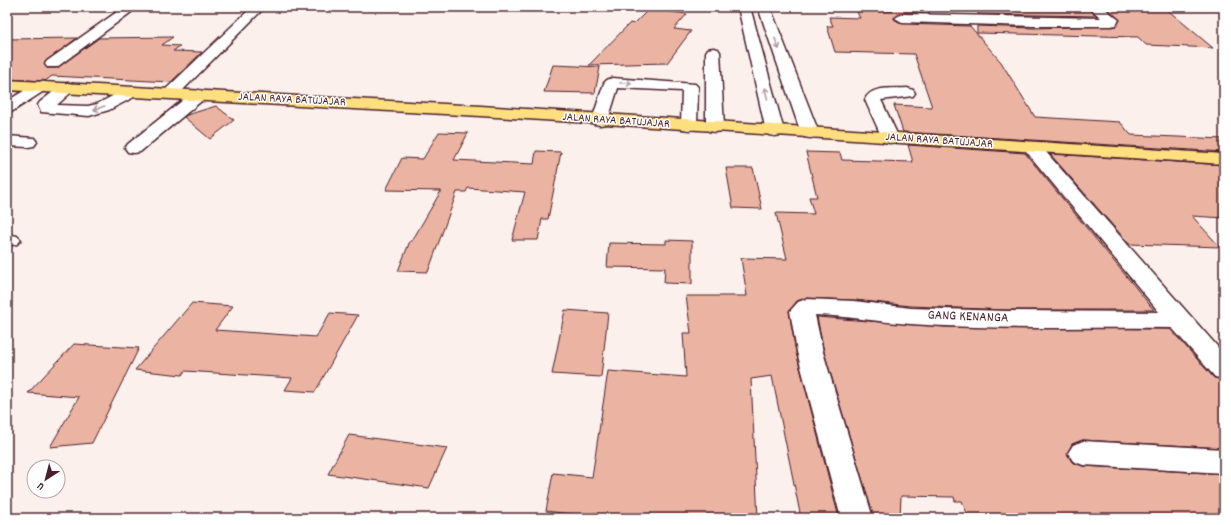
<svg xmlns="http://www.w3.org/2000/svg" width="1231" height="525" font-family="Dekko,sans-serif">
	<rect width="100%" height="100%" fill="#fbf0ec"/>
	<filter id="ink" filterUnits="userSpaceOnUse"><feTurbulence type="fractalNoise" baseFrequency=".025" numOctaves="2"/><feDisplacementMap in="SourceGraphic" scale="8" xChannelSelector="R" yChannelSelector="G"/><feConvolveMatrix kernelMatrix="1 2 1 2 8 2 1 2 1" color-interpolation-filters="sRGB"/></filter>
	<g filter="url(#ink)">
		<!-- building -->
		<path fill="#ebb3a2" stroke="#4a1f2b" d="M891,7H926L930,13H901L894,19L902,24L970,26L1001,62L1035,117L1120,122L1131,135L1224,139V152L903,132L894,105L932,107L914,54L835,52L827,26H833L829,17L860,18L856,10L893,11Z
			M978,7L1089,9L1097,16L978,14Z
			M1105,7H1164L1213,48L1146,45L1138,37L977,33V26L1033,28L1116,26L1120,20Z
			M649,9L687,14L674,29L691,31L667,63L589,65L630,23L634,24Z
			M173,37L162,45L180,46L173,51L202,52L171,82L52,76L45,81L7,79V39L77,38L44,63L47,68H57L99,38Z
			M553,65L600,67L595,93L544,92Z
			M216,106L234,120L210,139L184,117L187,115Z
			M439,132L468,133L454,160L534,164L536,151L561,152L548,219H542L538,240H512L525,192L468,188L466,192H457L428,272L398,271L410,241H412L441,191L386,190L402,158L423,159Z
			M908,145L1025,153L1154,310H1006L911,306L854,300L805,298L797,301L789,311L796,352L839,518H801L772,376L751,379L758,518H602L546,511L553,473L592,477L608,371L686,377L683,333H691L686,296H747L741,258L787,259L776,213L814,214L809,197H817L806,152L840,153L842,160L913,162Z
			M1050,154L1224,165V218L1192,216L1220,247L1129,244Z
			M726,168H753L762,209L733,208Z
			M666,240L692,241V284L664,283L665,268L607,267L609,243L666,244Z
			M192,303L233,306L215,330L316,337L330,313L358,315L315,392L285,390L292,378L185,371L182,375L135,370Z
			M565,310L608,313L601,377L552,374Z
			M817,317L944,327L1170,329L1214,378L1224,380V448L1083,440L1072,444L1067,454L1072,462L1083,466L1224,474V518H969L962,501H955L954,497L901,496L900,518H874L824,352Z
			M74,344L139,348L92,443L50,447L79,397L28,393Z
			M349,435L447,448L429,488L328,474Z"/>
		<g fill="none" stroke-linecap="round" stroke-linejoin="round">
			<defs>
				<path id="minor" d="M124,7H138L57,67H47L45,64L47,61Z
					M252,7H265L177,96H165L163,93L165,90Z
					M738,7H750L784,131L781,135L775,136L769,135L766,131Z
					M758,7H770L819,133L816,137L810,138L804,137L801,133Z
					M1089,7H1103L1119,20L1116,25L1111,26H1033L902,22L895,18L902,14L1101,18Z
					M713,48L718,49L720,52L724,127L721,131L715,132L709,131L706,127V52L708,49Z
					M612,78L695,84L698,87L697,125L695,129L689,130L683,129L681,125L682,91L618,88L608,120L606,124L600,125L594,124L592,120L604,83L607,80Z
					M42,81L47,83L50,86L47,89L13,111L7,113V101L37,83Z
					M68,83L74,85L76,88L57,105L88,106L97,104L128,88H140L142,91L140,94L109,110L89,116L41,112L38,105L40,102L62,85Z
					M907,88L913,90L915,93L913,96L881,100L899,138L896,142L890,143L884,142L865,100C870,85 894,89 907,88Z
					M199,90L205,92L207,95L205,98L140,152L134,153L128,152L125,148L128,144L193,92Z
					M7,136L34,138L37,142L34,146L28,147L7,146Z
					M1032,142L1038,143L1224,354V379L1215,377L1172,328C1086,327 998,330 911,324C879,322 848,316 815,315L823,352L873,518H841L797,352L790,311L798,302L806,299L854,301L911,308L1006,311L1159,312L1026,151L1023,147L1026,143Z
					M7,234L17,236L21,240L17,244L7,246Z
					M1083,441L1224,449V473L1083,465L1073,461L1068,453L1073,445Z"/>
				<path id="highway" d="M7,80L481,106L1224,154V164L481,116L7,90Z"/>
			</defs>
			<!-- minor casing -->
			<use href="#minor" stroke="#4a1f2b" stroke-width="3"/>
			<!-- highway casing -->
			<use href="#highway" stroke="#4a1f2b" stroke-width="3"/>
			<!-- minor -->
			<use href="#minor" fill="#fff" fill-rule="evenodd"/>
			<!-- highway -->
			<use href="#highway" fill="#fedf80" fill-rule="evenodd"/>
		</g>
		<!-- one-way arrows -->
		<defs><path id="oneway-shaft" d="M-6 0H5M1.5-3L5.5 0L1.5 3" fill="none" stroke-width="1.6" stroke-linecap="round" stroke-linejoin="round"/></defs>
		<g stroke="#ae9aa0">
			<use href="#oneway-shaft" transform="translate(777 44) rotate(70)"/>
			<use href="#oneway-shaft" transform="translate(626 83) rotate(3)"/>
			<use href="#oneway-shaft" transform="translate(766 93) rotate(-104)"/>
			<use href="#oneway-shaft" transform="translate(99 108) rotate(160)"/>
		</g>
	</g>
	<g text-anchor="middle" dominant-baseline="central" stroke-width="3" stroke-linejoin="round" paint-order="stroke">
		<!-- far-street labels -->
		<g font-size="12" fill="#4a1f2b" stroke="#fff">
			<text transform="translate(292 100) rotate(3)">JALAN RAYA BATUJAJAR</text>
			<text transform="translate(616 121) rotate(4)">JALAN RAYA BATUJAJAR</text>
			<text transform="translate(939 141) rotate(4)">JALAN RAYA BATUJAJAR</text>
		</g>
		<!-- street labels -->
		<g font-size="14" fill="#4a1f2b" stroke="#fff">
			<text transform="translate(968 317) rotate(2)">GANG KENANGA</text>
		</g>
	</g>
	<!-- margin -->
	<rect width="1231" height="525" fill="none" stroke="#fff" stroke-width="24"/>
	<rect x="12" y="12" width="1207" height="501" fill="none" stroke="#4a1f2b" stroke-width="1.5" filter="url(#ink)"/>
	<!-- north arrow -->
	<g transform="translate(46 479) rotate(216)"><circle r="19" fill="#ffffff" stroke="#b7a5aa"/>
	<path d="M0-3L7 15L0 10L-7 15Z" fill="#4a1f2b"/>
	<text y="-6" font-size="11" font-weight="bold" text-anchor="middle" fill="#4a1f2b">U</text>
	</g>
</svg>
